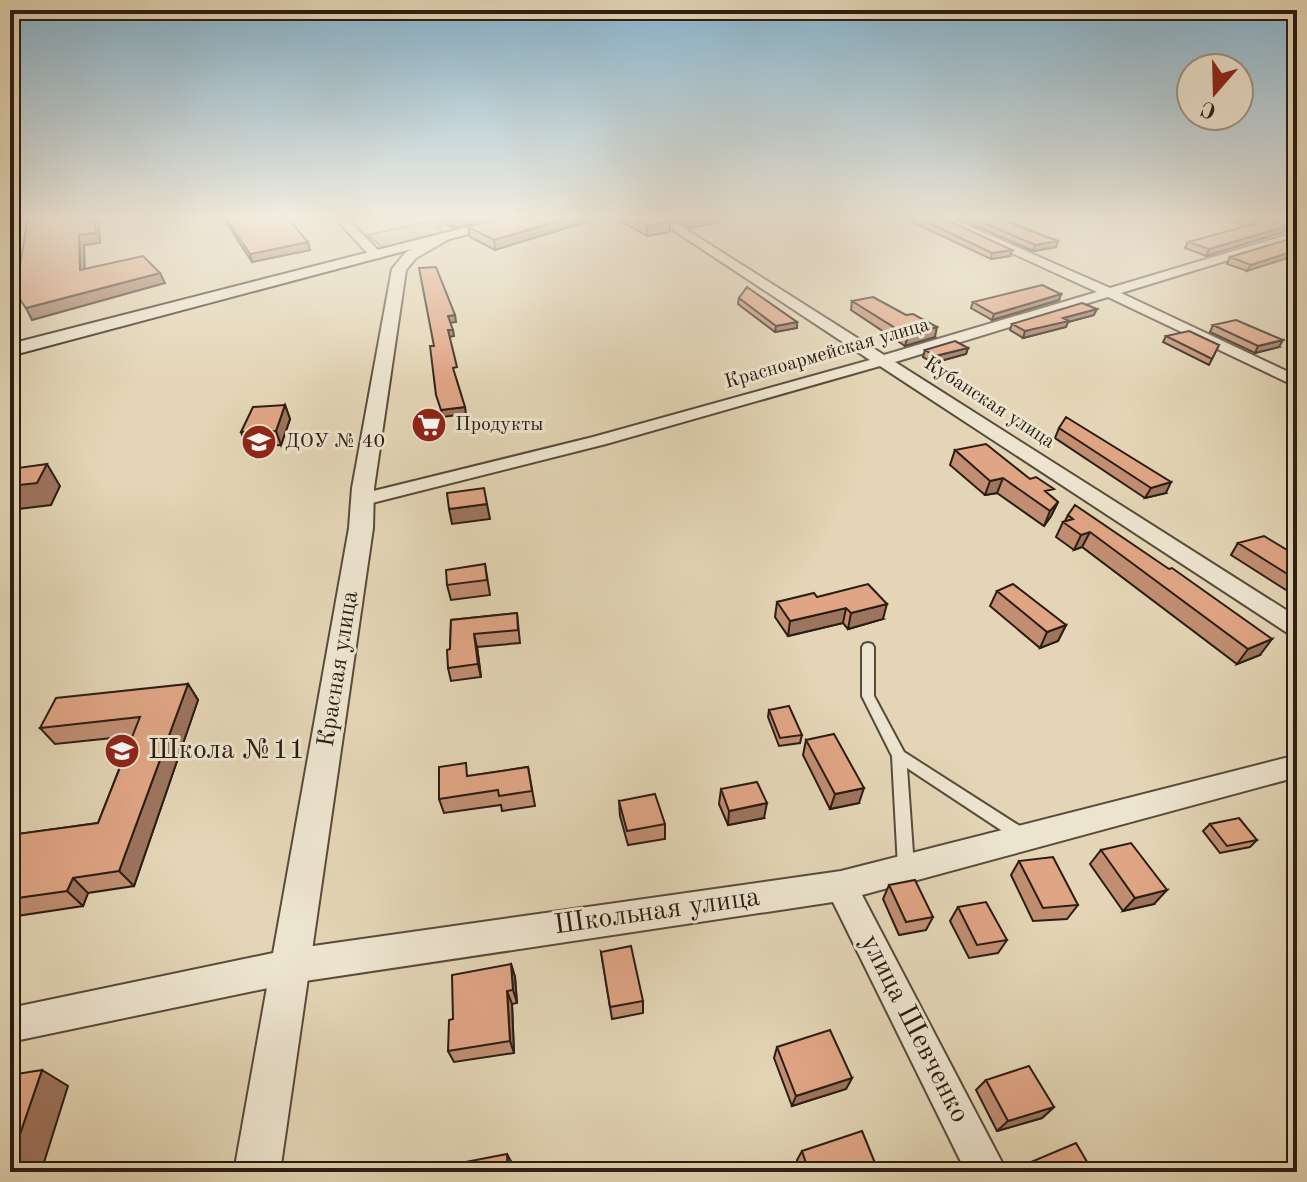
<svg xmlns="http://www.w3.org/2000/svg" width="1307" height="1182" font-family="'Old Standard TT',serif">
	<rect width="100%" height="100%" fill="#e3d5b5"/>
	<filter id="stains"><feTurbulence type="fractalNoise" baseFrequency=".0025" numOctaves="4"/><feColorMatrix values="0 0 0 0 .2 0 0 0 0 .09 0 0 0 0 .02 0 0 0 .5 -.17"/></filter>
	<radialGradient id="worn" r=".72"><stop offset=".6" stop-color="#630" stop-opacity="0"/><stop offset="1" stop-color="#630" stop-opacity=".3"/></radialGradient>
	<!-- green -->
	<path fill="#bb8" stroke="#736c4e" stroke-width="2" d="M479,217L437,227L446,234L390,248L381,246L367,235L438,219Z"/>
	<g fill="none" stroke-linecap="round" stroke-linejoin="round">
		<defs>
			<path id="service" d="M868,643L872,644L874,647V696L904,752L1026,830L1028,835L1026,840L1021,842L1016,840L907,768L914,867L911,872L906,874L901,872L898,867L892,756L862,696V647L864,644Z"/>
			<path id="minor" d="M333,216H344L380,252V258H372Z
				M652,216H665L884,355L1097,292L931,216H946L1110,288L1297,232V239L1121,293L1297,376V387L1108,297L895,362L1297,617V636L1289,634L880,366L606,444L364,505L357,503L354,499L357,495L593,437L870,360Z
				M1297,755V777L862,895L1007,1172H966L833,902L292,983L10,1042V1008L292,949L841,871Z"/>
			<path id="tertiary" d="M439,235L451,238L416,258L406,270L374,488L373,528L280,1172H234L349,528L352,488L392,269L406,252Z"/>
			<path id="secondary" d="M510,216H536L10,356V344Z"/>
		</defs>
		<!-- service casing -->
		<use href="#service" stroke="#594b3c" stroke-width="4"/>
		<!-- minor casing -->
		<use href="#minor" stroke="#594b3c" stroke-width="4"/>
		<!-- tertiary casing -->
		<use href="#tertiary" stroke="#594b3c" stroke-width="4"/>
		<!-- secondary casing -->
		<use href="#secondary" stroke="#2b1d14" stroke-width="4"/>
		<!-- service -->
		<use href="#service" fill="#ede4cf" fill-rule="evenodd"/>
		<!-- minor -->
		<use href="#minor" fill="#ede4cf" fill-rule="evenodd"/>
		<!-- tertiary -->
		<use href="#tertiary" fill="#ede4cf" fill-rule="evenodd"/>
		<!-- secondary -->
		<use href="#secondary" fill="#ede4cf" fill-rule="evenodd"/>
	</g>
	<!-- wall -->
	<path fill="#c18e72" stroke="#2b1d14" stroke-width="2" d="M222,216H286L310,250L252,262Z
		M435,216H497L452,228L435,219Z
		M511,216L495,250L470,237L468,227Z
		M612,216H661L670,222V232L647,236Z
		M671,216H719V222L689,228Z
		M904,216H938L1010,256L991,259L904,218Z
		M954,216H996V218L1058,241L1056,247L1033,251Z
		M1219,216H1260L1287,226L1283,232L1206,256L1185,248L1188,242L1247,226Z
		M1275,216H1297V223Z
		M1297,237L1247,271L1227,264L1230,257Z
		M1061,294L1059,300L992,320L971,308L973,302Z
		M739,298L797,322V328L775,332L738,304Z
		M852,301L935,337L905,346L851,310Z
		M1094,315L1068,322L1066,327L1023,338L1010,330L1012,324Z
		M1213,325L1279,347L1255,353L1210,332Z
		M1166,336L1219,345L1209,365L1163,342Z
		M968,348L966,354L933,363L923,357L925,350Z
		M285,405L290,419L281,445L247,447L241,432Z
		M1059,428L1166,493L1145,498L1055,438Z
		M955,450L1051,496L1058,502L1051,516L1044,526L997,493L985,495L950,465Z
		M1068,515L1260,655L1237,664L1082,547L1074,550L1056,537L1063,522L1065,521Z
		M1238,543L1297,556V597L1231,555Z
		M485,564L490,595L451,600L447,585Z
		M997,591L1066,625L1058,641L1040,648L990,606Z
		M817,597L883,619L848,629L843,623L788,636L775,617L777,602Z
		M517,613L520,643L477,647L481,677L451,681L448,668L450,649L451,620Z
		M188,684L198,700L134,886L88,893L83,906L10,917V835L98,823L132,736L55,744L40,728Z
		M769,710L802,735L800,743L779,746L768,717Z
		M806,740L859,803L830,809L803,755Z
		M528,767L535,806L502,811L501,805L444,813L439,799L470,776Z
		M721,789L764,818L728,825L719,804Z
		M619,801L665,824V839L628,845L620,816Z
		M1210,824L1257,840L1250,847L1220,853L1203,831Z
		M1101,850L1154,904L1123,911L1090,864Z
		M1019,861L1078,905L1067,919L1033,921L1011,875Z
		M889,885L933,917L926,930L899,935L883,899Z
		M958,907L1007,940L998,953L969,958L950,921Z
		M601,952L643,1001V1013L612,1019Z
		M511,964L515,977L517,1003L512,1004L514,1053L454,1062L448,1051L453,1019Z
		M777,1047L852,1078L846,1089L792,1106L774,1058Z
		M986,1080L1054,1107L1042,1118L997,1131L976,1090Z
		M802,1151L877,1168L874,1172H801L797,1160Z
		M1031,1162L1093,1172H1020L1019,1170Z"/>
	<!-- shaded-wall -->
	<path fill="#9d745d" stroke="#2b1d14" stroke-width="2" d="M95,216H96L99,222L100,243L84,245L85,281L80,270L79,235Z
		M459,216H497L452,228L451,218Z
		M575,216H606L495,250L494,240Z
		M702,216H719V222L689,228L690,219Z
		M670,222V232L647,236V226Z
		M1287,226L1283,232L1206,256L1209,249Z
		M1058,241L1056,247L1033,251L1035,245Z
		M308,242L310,250L252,262L250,254Z
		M1012,250L1010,256L991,259L992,253Z
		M1297,250V255L1247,271L1251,265Z
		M160,273L165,283L32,320L26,308Z
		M1061,294L1059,300L992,320L994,314Z
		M1097,309L1094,315L1068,322L1066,327L1023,338L1025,331L1063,318Z
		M455,315L456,322L449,323L448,316Z
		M797,322V328L775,332L776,326Z
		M937,327L935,337L905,346L908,336Z
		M448,330H453L454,336L449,337Z
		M1283,340L1279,347L1255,353L1258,346Z
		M968,348L966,354L933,363L935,356Z
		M285,405L290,419L281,445L276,431Z
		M465,407L466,414L443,417L441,410Z
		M47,464L60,486L51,505L10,510V486Z
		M1003,478L997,493L985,495L990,481Z
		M1171,482L1166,493L1145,498L1151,488Z
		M1058,502L1051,516L1044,526L1050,511Z
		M487,504L490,519L452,524L449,509Z
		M1090,532L1082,547L1074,550L1081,535Z
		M887,604L883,619L848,629L851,613Z
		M846,608L843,623L788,636L790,621Z
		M1066,625L1058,641L1040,648L1047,632Z
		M474,634L477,647L481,677L478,664Z
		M1272,639L1260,655L1237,664L1248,649Z
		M188,684L198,700L134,886L119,871Z
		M864,788L859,803L830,809L835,794Z
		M767,803L764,818L728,825L729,811Z
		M73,878L88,893L83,906L67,891Z
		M1167,890L1154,904L1123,911L1135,898Z
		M511,964L515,977L517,1003L513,990Z
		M507,991L512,1004L514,1053L510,1041Z
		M42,1070L68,1086L41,1172H10V1163Z
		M852,1078L846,1089L792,1106L796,1096Z
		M1054,1107L1042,1118L997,1131L1008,1121Z
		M507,1154L512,1163V1172H508Z"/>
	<!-- building -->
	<path fill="#e0a585" stroke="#2b1d14" stroke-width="2" d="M28,216H95L96,233L79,235L80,270L143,256L160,273L26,308L13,290V279L18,278Z
		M224,216H286L308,242L250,254Z
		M511,216H575L494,240L468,227Z
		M628,216H661L670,222L647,226Z
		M914,216H938L1012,250L992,253Z
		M968,216H992L1058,241L1035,245Z
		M1239,216H1260L1287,226L1209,249L1188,242L1258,223Z
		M1297,237V250L1251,265L1230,257Z
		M436,267L455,315L448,316L453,330H448L457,367L453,368L465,407L441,410L436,395L430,346H434L419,268Z
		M1042,285L1061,294L994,314L973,302Z
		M747,287L797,322L776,326L739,298Z
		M873,297L906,315L913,314L937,327L908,336L852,301Z
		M1082,303L1097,309L1063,318L1069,321L1025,331L1012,324Z
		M1236,320L1283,340L1258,346L1213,325Z
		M1189,331L1219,345L1212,359L1166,336Z
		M955,341L968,348L935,356L925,350Z
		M285,405L276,431L241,432L253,407Z
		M1066,417L1171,482L1151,488L1059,428Z
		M986,444L1030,479L1036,477L1054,489L1045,491L1058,502L1050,511L1003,478L990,481L955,450Z
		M47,464L37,483L10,486V469Z
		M484,488L487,504L449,509L447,493Z
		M1075,505L1169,569L1172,568L1272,639L1248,649L1090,532L1081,535L1063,522L1073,519L1068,515Z
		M1264,536L1297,556V580L1238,543Z
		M485,564L487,580L447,585L446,570Z
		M868,584L887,604L851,613L846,608L790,621L777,602L814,593L817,597Z
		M1013,584L1066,625L1047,632L997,591Z
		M517,613L518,630L474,634L478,664L448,668L447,650L450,649L451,620Z
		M188,684L119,871L73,878L67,891L10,899V835L98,823L140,717L40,728L56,698Z
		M789,706L802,735L780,738L769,710Z
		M834,734L864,788L835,794L806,740Z
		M466,763L467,776L528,767L532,791L499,796L498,790L439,799V767Z
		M757,782L767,803L729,811L721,789Z
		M655,794L665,824L627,831L619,801Z
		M1239,818L1257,840L1227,846L1210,824Z
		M1131,843L1167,890L1135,898L1101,850Z
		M1053,857L1078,905L1043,908L1019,861Z
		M915,880L933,917L906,922L889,885Z
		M986,902L1007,940L977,945L958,907Z
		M631,946L643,1001L610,1007L601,952Z
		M511,964L513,990L507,991L510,1041L448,1051L449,1020L453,1019L452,975Z
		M830,1030L852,1078L796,1096L777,1047Z
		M1029,1066L1054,1107L1008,1121L986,1080Z
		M42,1070L10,1163V1075Z
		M862,1131L877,1168L865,1172H809L802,1151Z
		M1076,1143L1093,1172H1037L1031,1162Z
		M507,1154L508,1172H459L460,1163Z"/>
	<!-- sky -->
	<linearGradient id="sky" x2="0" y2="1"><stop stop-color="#87b6d2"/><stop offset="0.57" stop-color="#f2ecde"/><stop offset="1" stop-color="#f2ecde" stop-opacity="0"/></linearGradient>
	<rect width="1307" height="382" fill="url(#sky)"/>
	<!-- icons -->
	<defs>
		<symbol id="supermarket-disc" viewBox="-11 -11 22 22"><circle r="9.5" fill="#8f2418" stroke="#ede4cf"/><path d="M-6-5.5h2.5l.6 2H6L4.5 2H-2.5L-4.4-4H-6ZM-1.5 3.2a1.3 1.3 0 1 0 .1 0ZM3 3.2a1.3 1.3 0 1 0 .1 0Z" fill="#fff"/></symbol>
		<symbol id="school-disc" viewBox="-11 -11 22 22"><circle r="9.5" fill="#8f2418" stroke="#ede4cf"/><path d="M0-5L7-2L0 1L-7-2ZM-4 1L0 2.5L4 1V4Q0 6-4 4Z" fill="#fff"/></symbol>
	</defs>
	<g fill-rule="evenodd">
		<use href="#supermarket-disc" x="409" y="405" width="40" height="40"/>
		<use href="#school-disc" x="239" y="422" width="40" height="40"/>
		<use href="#school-disc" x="102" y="731" width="40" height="40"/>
	</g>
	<g text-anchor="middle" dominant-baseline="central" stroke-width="6" stroke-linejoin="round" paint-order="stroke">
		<!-- far-street labels -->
		<g font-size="20" fill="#2b1d14" stroke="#ede4cf">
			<text transform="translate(827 354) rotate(-16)">Красноармейская улица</text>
			<text transform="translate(989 403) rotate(33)">Кубанская улица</text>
		</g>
		<!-- far-poi labels -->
		<g font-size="20" fill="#2b1d14" stroke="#ede4cf" text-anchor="start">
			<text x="455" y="425">Продукты</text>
			<text x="285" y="442">ДОУ № 40</text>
		</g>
		<!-- street labels -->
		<g font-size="24" fill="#2b1d14" stroke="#ede4cf">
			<text transform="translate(339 669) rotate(-81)">Красная улица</text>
		</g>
		<!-- near-poi labels -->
		<g font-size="28" fill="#2b1d14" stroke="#ede4cf" text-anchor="start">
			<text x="148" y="751">Школа №11</text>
		</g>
		<!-- near-street labels -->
		<g font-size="28" fill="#2b1d14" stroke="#ede4cf">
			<text transform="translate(657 912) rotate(-8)">Школьная улица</text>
			<text transform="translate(914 1029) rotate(63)">улица Шевченко</text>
		</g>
	</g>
	<!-- margin -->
	<rect width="1307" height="1182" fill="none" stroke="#e3d5b5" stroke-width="40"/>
	<rect x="12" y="12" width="1283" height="1158" fill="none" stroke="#2b1d14" stroke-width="4"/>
	<rect x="20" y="20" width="1267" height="1142" fill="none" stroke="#2b1d14" stroke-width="2"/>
	<!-- north arrow -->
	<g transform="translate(1215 92) rotate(200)"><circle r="38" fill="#ede4cf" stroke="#9f9484" stroke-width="2"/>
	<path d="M0-6L14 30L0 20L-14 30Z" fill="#8f2418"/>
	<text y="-12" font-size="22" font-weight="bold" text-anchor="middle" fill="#2b1d14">С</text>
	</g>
	<rect width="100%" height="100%" filter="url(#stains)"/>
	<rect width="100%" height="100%" fill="url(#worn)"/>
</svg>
